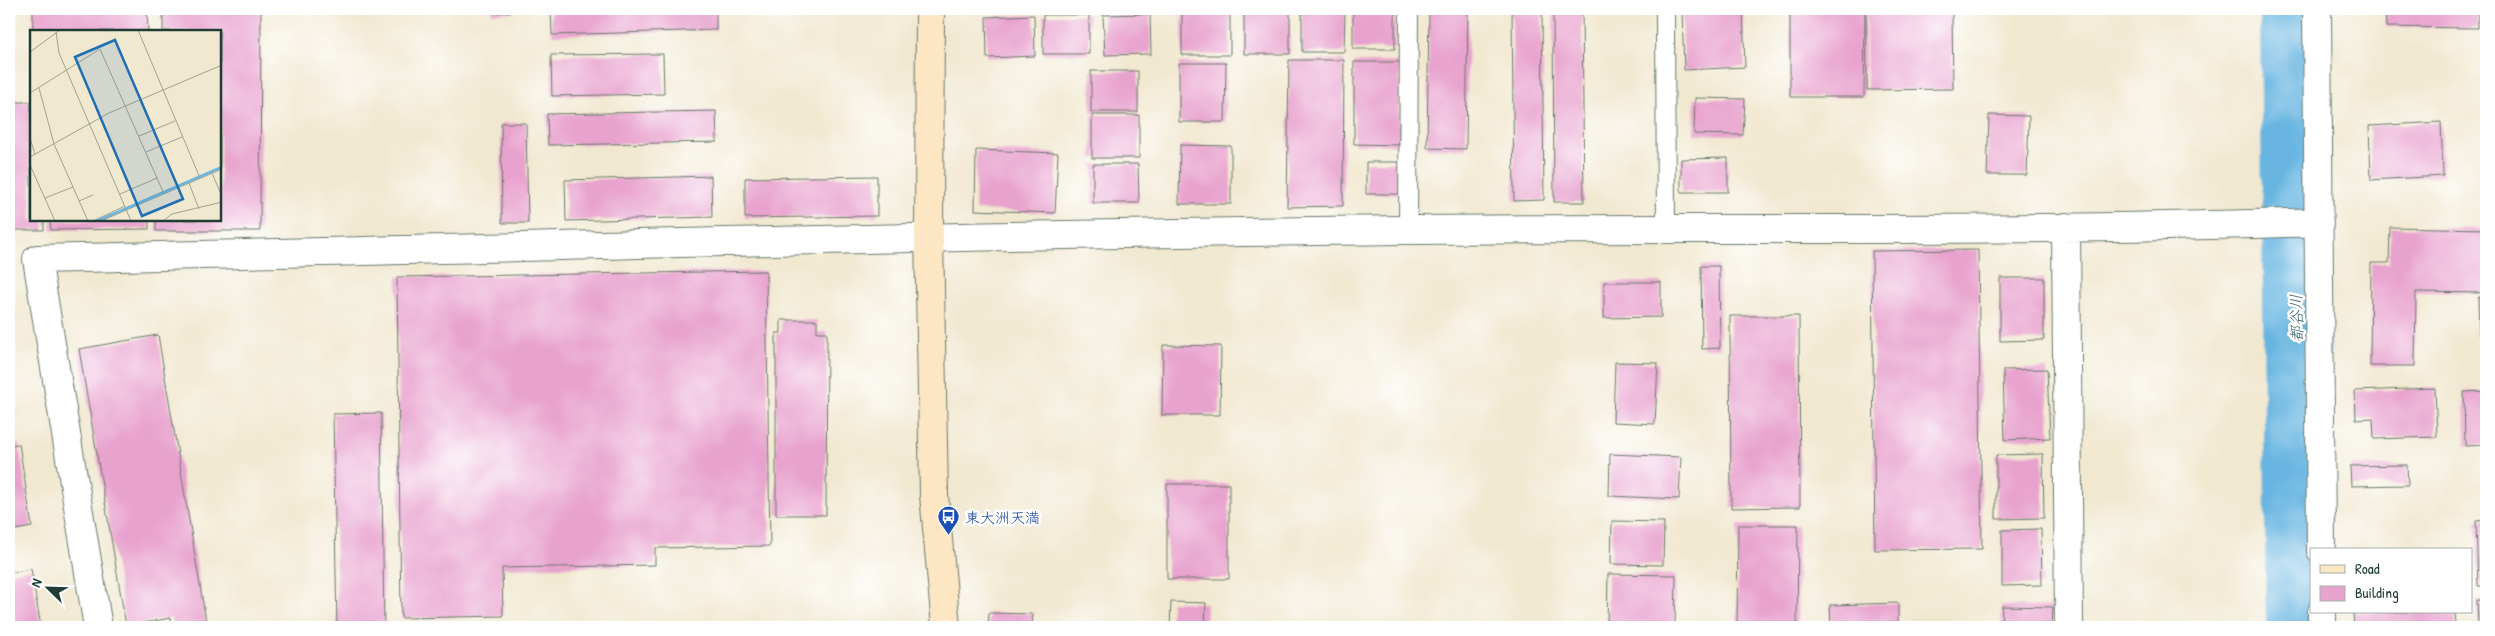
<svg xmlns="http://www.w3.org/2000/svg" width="2495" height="636" font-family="'Patrick Hand','Klee One',sans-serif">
	<rect width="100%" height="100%" fill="#fff"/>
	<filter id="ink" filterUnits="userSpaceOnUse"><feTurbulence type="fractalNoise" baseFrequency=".02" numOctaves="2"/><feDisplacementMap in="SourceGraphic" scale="10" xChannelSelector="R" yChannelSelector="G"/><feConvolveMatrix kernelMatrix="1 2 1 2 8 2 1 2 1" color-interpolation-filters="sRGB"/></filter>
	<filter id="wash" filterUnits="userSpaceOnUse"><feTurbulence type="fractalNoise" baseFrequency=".0096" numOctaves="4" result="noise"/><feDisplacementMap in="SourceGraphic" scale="20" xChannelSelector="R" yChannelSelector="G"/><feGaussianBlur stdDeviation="1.12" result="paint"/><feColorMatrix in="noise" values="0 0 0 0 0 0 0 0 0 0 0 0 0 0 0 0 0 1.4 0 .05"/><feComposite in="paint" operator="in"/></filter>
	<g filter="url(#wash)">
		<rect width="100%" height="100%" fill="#f1e8d0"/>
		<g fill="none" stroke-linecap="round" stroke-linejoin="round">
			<!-- river -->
			<path stroke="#68b5e1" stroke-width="66" d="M2293,9L2299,627"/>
		</g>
		<g id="blocks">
			<!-- building -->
			<path fill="#e8a2ce" d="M33,9H147L148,31H33Z
				M163,9H261L260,231H156V220H220V31H163Z
				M492,9H517L518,11L492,13Z
				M551,9H716V30L552,35Z
				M1244,9H1290V54H1244Z
				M1302,9H1345L1344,52H1302Z
				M1353,9H1395V49H1353Z
				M1429,9H1468L1466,149L1427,148Z
				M1512,9H1542L1544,200L1514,201Z
				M1553,9H1582L1584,202H1554Z
				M1743,9L1745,67L1684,70L1682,11Z
				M1790,9H1865L1864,97H1790Z
				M1866,9H1952L1953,89L1867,90Z
				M2385,9H2478V28L2386,27Z
				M1182,13H1230V55H1182Z
				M1150,14L1151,54L1105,55L1103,15Z
				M1034,15L1035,56L987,58L986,17Z
				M1043,15H1089V54H1043Z
				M663,54L664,94L552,96L551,55Z
				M1289,60H1344L1343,206L1287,207Z
				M1354,62H1400L1399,145L1354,144Z
				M1179,63H1226L1225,122H1179Z
				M1091,71H1138V112H1091Z
				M1695,98L1745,99L1743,135L1694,134Z
				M9,102H31V220H44V230H9Z
				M716,111L717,142L548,145L547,114Z
				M1092,115H1139V158H1092Z
				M1989,115L2029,116L2027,175H1987Z
				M2441,122L2443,176L2371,180L2369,126Z
				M501,123H526L528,223H502Z
				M1180,145L1231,146V204H1179Z
				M976,150L1058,153L1055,213L975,210Z
				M1728,158V192H1681V159Z
				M1366,162H1402L1401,194H1366Z
				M1093,164H1138L1139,203H1093Z
				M711,176L712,217L566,221L565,180Z
				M877,176V216L745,218V178Z
				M50,220H149V229L51,230Z
				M2390,227L2486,229V293L2416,292L2415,366H2370L2371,263H2389Z
				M1978,250L1982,549L1875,550L1872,251Z
				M1701,266H1719L1720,348L1702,349Z
				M766,271L770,546L655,548V565L502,568L503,616L401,618L397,277Z
				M2000,278H2044V340L2000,341Z
				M1604,282H1661V317L1604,318Z
				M2486,296V335H2479L2478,297Z
				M1730,316H1799L1800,507L1731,508Z
				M781,320H817V332H827L826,515H776V333H781Z
				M158,335L207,627H173L171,618L126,626L79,349Z
				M1163,345L1221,346L1220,415H1162Z
				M1615,362L1658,363L1655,424L1613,422Z
				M2047,369L2050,438L2005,440L2003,370Z
				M2435,388L2437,437L2374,439L2373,418L2356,419L2355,391Z
				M2486,391V445L2465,446L2464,392Z
				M381,413L384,627H337L333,414Z
				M19,444L32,527L9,531V445Z
				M1610,454L1681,457L1679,499L1609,496Z
				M2043,454L2044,518L1996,519V455Z
				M2407,465L2408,485L2351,486L2350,466Z
				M1167,484H1229V579H1167Z
				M2486,520V586H2478L2476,521Z
				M1612,521L1664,522L1663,565L1611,564Z
				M1738,525H1798L1797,627H1737Z
				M2041,529L2042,585L2002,586V530Z
				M31,569L41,627H9V573Z
				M1608,574L1676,575L1675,626L1607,625Z
				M2477,600H2486V627H2478Z
				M1171,602L1206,603L1205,627H1170Z
				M1898,603V627H1831L1830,605Z
				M2002,606L2053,607L2052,627H2001Z
				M2353,612H2455L2456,627H2354Z
				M989,613L1033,614L1032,627H988Z"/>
		</g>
	</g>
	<g filter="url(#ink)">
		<use href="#blocks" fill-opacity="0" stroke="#68796b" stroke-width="1"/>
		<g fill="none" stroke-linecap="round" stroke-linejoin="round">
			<defs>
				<path id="lane" d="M1665,9L1666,229
					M1408,230L1409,9"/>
				<path id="street" d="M2317,9L2321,550
					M2066,227L2069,627
					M2322,612V627
					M98,627L37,259C492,248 947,235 1402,230C1707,227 2013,233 2319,222"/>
				<path id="secondary" d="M930,9L929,236L934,495L946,627"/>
			</defs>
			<!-- lane casing -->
			<use href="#lane" stroke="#68796b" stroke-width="20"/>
			<!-- street casing -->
			<use href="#street" stroke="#68796b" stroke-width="30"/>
			<!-- secondary casing -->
			<use href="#secondary" stroke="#68796b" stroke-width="30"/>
			<!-- lane -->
			<use href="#lane" stroke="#fff" stroke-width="18"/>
			<!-- street -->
			<use href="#street" stroke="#fff" stroke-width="28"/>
			<!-- secondary -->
			<use href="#secondary" stroke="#fce6c4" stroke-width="28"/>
		</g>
	</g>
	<!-- icons -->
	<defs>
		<symbol id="bus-pin" viewBox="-11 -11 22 30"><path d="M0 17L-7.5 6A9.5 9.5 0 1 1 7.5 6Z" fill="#1a4fb4" stroke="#fff"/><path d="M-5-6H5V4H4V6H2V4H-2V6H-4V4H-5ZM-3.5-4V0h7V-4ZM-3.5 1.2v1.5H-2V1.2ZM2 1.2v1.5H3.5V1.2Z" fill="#fff"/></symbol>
	</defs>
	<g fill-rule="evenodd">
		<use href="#bus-pin" x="936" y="504" width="25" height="34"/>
	</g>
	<g text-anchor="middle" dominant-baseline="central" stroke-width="5" stroke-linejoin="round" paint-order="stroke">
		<!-- transit labels -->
		<g font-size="15" fill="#164399" stroke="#fff" text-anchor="start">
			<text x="965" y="517">東大洲天満</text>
		</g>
		<!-- water labels -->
		<g font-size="16" font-style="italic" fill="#356168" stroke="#fff">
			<text transform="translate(2296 318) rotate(-91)">都谷川</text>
		</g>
	</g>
	<!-- overview -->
	<g transform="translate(30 30)">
		<rect width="191" height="191" fill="#f1e8d0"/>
		<path fill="none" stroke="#68b5e1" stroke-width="2.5" d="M67,191L192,137"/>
		<path fill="none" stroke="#9da492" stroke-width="1" d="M108,0L170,148M26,2L29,23L101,191M0,22L30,0M9,58L24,114L58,191M0,63L70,19L134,164M109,106L145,91M0,108L5,124M116,122L152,107M0,127L79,83L192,35M0,135L25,191M182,143L190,162M159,153L169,179M90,164L127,148M15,168L43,157M49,171L63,165M63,191L95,176M71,191L192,139M133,191L142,184L192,172"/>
		<path fill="#1f6fb2" fill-opacity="0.15" stroke="#1f6fb2" stroke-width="2.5" d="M85,10L153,169L112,186L45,27Z"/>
		<rect width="191" height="191" fill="none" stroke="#1f3d34" stroke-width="2.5"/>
	</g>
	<!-- margin -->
	<rect width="2495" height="636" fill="none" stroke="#fff" stroke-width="30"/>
	<!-- legend -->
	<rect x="2310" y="548" width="162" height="65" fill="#ffffff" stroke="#a5b1ae"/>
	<rect x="2320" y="565" width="25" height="8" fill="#fce6c4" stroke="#a5b1ae"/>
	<text x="2355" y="574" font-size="15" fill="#1f3d34">Road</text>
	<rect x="2320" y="586" width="25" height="15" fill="#e8a2ce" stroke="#a5b1ae"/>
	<text x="2355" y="598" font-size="15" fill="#1f3d34">Building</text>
	<!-- north arrow -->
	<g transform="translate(48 588) rotate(293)" stroke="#ffffff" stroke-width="4" paint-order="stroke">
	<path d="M0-4L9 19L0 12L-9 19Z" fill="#1f3d34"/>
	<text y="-8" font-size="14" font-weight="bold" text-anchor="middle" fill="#1f3d34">N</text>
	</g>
</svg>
